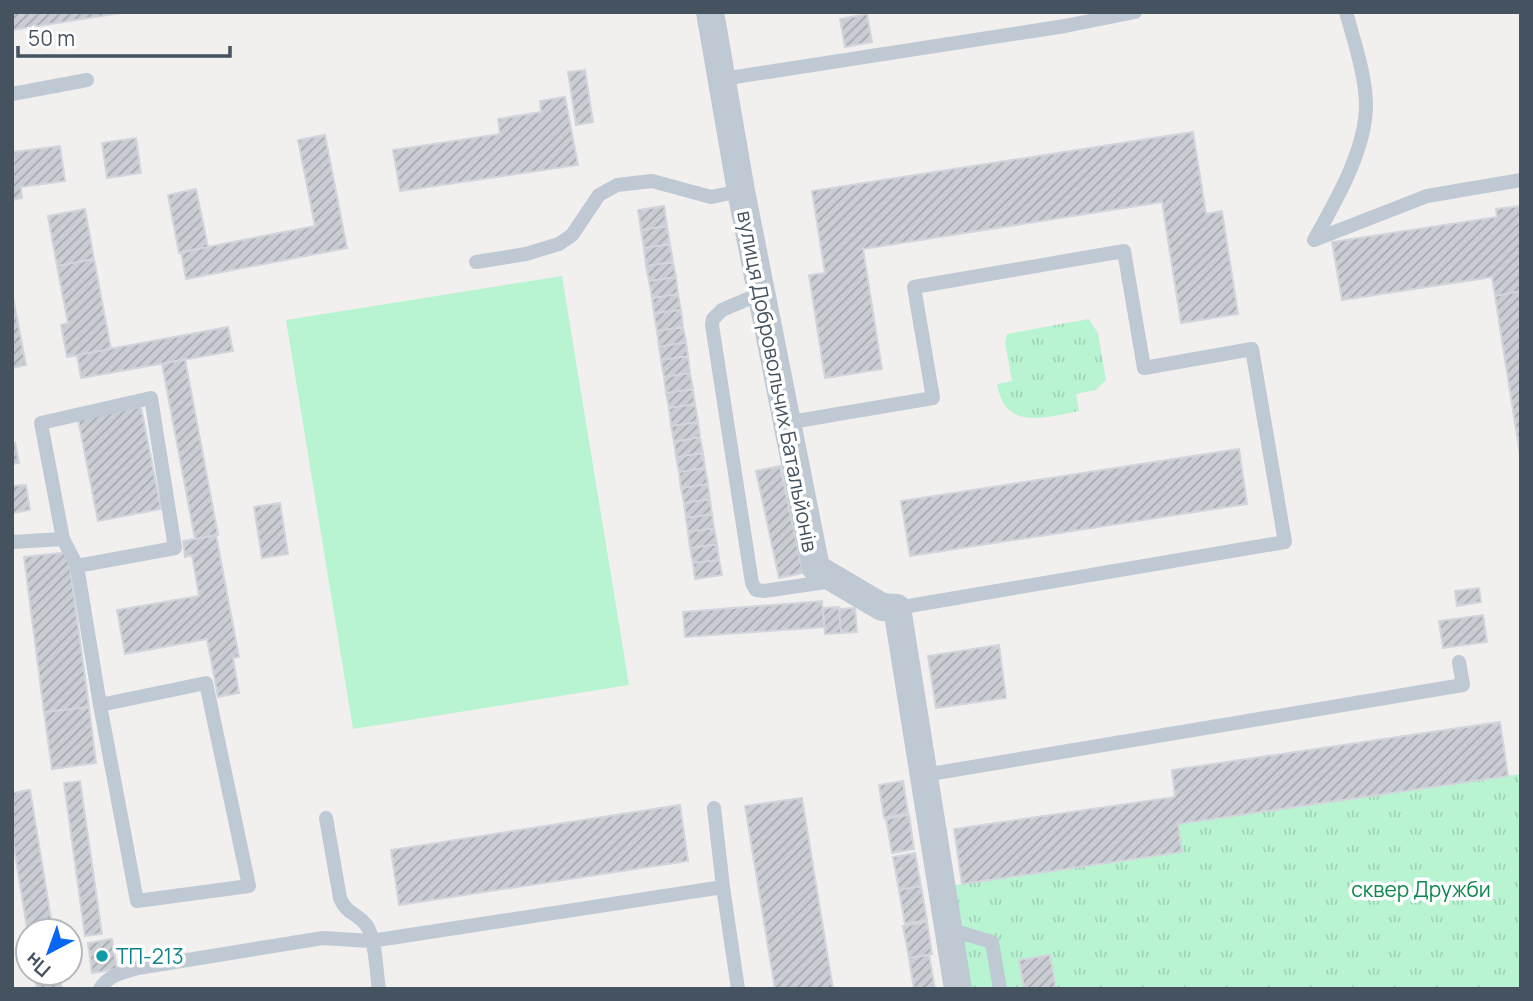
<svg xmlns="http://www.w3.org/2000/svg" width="1533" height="1001" font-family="Manrope,sans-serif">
	<defs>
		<pattern id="park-tufts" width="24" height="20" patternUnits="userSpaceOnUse" patternTransform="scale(1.75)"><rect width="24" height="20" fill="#b9f4d2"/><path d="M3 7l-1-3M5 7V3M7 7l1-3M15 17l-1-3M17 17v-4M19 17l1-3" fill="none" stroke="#a0d3b7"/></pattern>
		<pattern id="building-hatch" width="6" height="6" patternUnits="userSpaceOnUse" patternTransform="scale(1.75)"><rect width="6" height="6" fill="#caced4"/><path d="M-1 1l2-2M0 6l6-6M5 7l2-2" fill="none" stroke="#a6aaaf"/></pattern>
	</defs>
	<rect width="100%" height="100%" fill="#f2efef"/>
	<!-- grass -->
	<path fill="#b9f4d2" d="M562,276L629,685L353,729L286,320Z"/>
	<!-- park -->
	<path fill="url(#park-tufts)" d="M1089,319L1098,333L1106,380L1096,390L1076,394L1079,411C1046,417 1005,432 997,384L1012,381L1005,342L1007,334Z
		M1521,774V989H964L948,886L1182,852L1178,824Z"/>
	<!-- building -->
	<path fill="url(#building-hatch)" stroke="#d2d5db" stroke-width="2" d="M12,12H121V13L12,30Z
		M867,14L872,42L845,47L840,19Z
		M585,70L593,122L576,125L568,72Z
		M565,97L578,165L400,191L393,150L500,134L498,119L541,112L540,101Z
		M1193,132L1206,214L1222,211L1238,314L1181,323L1162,202L863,249L882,369L825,378L809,275L825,273L812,191Z
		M325,135L347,248L186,279L181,252L315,226L298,140Z
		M136,138L141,173L107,178L102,143Z
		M60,146L65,181L21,187L22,198L12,200L14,152Z
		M196,189L208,247L179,253L168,195Z
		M664,206L667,226L641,230L638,210Z
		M1521,206V291L1495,296L1492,277L1342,300L1332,242L1497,217L1496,209Z
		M85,209L94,259L57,266L48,216Z
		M667,226L670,244L644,248L641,230Z
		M670,244L673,262L646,266L644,248Z
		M94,259L111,349L67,357L61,325L68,323L57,266Z
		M673,262L676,277L649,281L646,266Z
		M676,277L678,294L652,298L649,281Z
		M1521,291V461L1495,296Z
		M12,292L26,365L12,368Z
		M678,294L681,310L654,313L652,298Z
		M681,310L683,327L657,331L654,313Z
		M228,327L233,351L81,378L77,355Z
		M683,327L686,342L659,347L657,331Z
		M686,342L688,356L661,360L659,347Z
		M688,356L690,373L664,377L661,360Z
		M185,359L218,535L195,539L162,364Z
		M690,373L693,389L666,393L664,377Z
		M693,389L695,404L669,408L666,393Z
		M695,404L698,422L671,426L669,408Z
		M141,407L161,509L98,521L78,419Z
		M698,422L700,437L674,442L671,426Z
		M700,437L703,453L676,457L674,442Z
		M15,443L19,463L12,464V444Z
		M1239,449L1247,504L910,556L901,501Z
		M703,453L705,468L679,472L676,457Z
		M780,466L803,573L779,578L756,471Z
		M705,468L708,484L681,488L679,472Z
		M708,484L710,499L684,503L681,488Z
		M26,485L30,510L12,513V486Z
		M710,499L712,514L686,518L684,503Z
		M280,503L288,554L262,558L254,507Z
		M712,514L714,528L688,532L686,518Z
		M714,528L717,544L690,548L688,532Z
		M216,535L239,657L233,658L239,693L218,697L207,639L125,654L117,610L199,596L192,555L185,557L183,541Z
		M717,544L719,560L693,563L690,548Z
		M68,552L89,707L44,712L24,557Z
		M719,560L722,575L695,579L693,563Z
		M1479,588L1481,602L1457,606L1455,591Z
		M822,601L824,627L685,637L683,612Z
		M839,607L841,633L825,634L823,608Z
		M855,608L857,632L841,633L839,609Z
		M1483,615L1487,642L1443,648L1439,621Z
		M999,645L1006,698L936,708L928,656Z
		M89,707L96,763L52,769L44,712Z
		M1500,722L1508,776L1178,824L1182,852L962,884L954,829L1175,797L1172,770Z
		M80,781L102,934L85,936L64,783Z
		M903,781L908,813L884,818L879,785Z
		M30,790L53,931H28V934L12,835V793Z
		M802,798L833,989H775L745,806Z
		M680,805L688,861L399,905L391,850Z
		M909,815L914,849L892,853L886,819Z
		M915,853L921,886L899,890L893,857Z
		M921,886L927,920L905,924L899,890Z
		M927,922L932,954L909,958L903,926Z
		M112,939L117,969L92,973L88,943Z
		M929,955L935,989H914L909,958Z
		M1050,955L1056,989H1024L1019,960Z
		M34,973H59L62,989H37Z"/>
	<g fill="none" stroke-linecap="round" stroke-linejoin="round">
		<!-- service -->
		<path stroke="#bec9d3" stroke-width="14" d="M722,79L1065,26L1135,12
			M12,94L87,80
			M1314,240C1336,201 1367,148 1366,103C1365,73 1354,41 1346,12
			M1314,240L1427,196L1521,180
			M476,262L526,254L559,244L572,235L599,195L617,185L652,181L711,197L741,191
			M762,293L722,310L713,319L712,325L752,583L756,590L764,591L832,581
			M785,423L933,398L914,287L1124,251L1144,368L1252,349L1285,542L897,608
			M63,539L41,423L151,398L175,548L77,566
			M12,542L63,539L77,566L100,705L137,901L249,886L206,683L100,705
			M924,775L1463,685L1459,662
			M714,808L723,887L738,989
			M326,818L340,898C346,914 359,914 367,926C376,940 376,972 379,989
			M948,929L992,942L1000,989
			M100,989C108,975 123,972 138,968L323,938L371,941L723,887"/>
		<!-- minor -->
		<path stroke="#bec9d3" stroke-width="28" d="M710,12L741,191L816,568L882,607L897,608L958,989"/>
	</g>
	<!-- markers -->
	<circle fill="#0f9aa8" stroke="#fff" stroke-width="2.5" cx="102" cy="956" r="7"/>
	<g text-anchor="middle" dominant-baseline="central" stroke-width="7" stroke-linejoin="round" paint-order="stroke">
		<!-- street labels -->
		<g font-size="21" fill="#45525f" stroke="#fff">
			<text transform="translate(778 381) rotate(79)">вулиця Добровольчих Батальйонів</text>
		</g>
		<!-- park labels -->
		<g font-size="21" fill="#0e884f" stroke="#fff">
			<text x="1421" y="889">сквер Дружби</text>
		</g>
		<!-- culture labels -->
		<g font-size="21" fill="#0d838f" stroke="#fff" text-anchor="start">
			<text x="116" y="956">ТП-213</text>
		</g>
	</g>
	<!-- border -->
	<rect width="1533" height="1001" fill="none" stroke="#45525f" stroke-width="28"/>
	<!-- north arrow -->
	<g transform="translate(49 952) rotate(221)"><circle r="33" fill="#ffffff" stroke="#b5babf" stroke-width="2"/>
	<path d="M0-5L12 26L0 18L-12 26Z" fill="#0767f4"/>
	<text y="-10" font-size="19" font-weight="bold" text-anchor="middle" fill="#45525f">Пн</text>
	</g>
	<!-- scale -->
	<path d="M18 46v10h212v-10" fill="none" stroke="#45525f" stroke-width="3.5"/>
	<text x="28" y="46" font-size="21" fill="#45525f" stroke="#ffffff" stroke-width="5" paint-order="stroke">50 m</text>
</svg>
